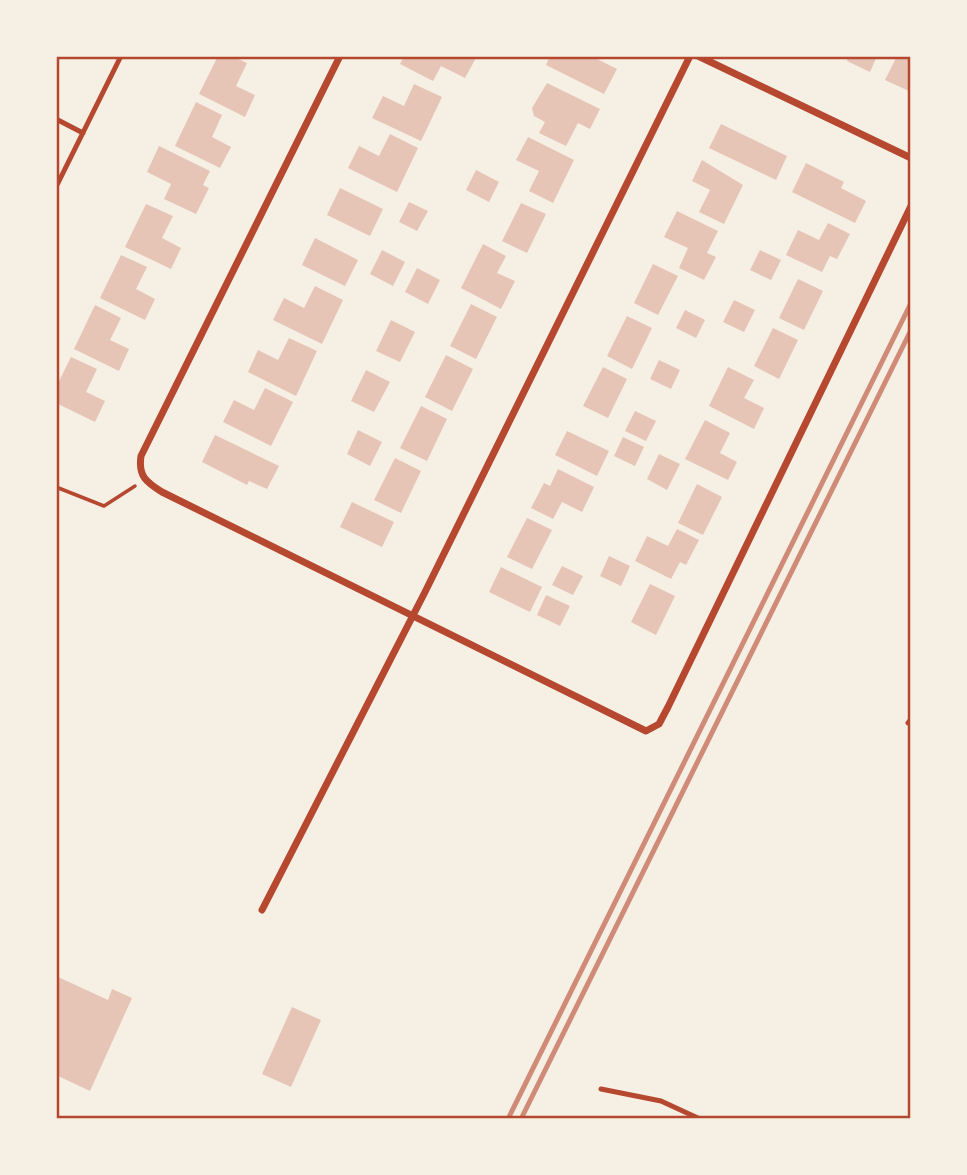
<svg xmlns="http://www.w3.org/2000/svg" width="967" height="1175" font-family="Barlow,sans-serif">
	<rect width="100%" height="100%" fill="#f6efe4"/>
	<!-- building -->
	<path fill="#e6c5b7" d="M218,56H232L247,63L236,86L255,95L245,117L199,94Z
		M404,56H477L465,78L441,66L433,81L400,64Z
		M550,56H591L617,69L604,94L546,65Z
		M849,56H877L870,72L847,61Z
		M897,56H911V92L885,80Z
		M547,83L600,109L590,129L578,123L566,146L539,133L545,122L534,116L532,108Z
		M414,84L442,97L421,141L372,118L383,96L404,106Z
		M196,102L222,115L212,137L231,147L220,168L175,146Z
		M721,124L787,156L776,180L709,148Z
		M390,134L418,148L397,192L348,168L359,146L379,156Z
		M528,137L574,160L553,203L529,191L539,171L516,160Z
		M159,146L210,171L203,185L209,188L196,214L164,199L171,184L147,172Z
		M702,160L743,185L724,224L699,212L710,190L692,181Z
		M806,163L844,182L841,188L866,201L855,223L792,192Z
		M476,170L499,182L489,202L466,190Z
		M340,188L383,209L370,236L327,215Z
		M409,202L428,211L417,231L399,222Z
		M521,203L546,214L527,253L502,241Z
		M146,204L173,216L162,238L181,248L171,269L125,247Z
		M677,211L718,231L707,253L716,257L704,280L679,268L688,248L664,237Z
		M828,223L850,234L837,259L830,256L822,272L786,255L798,230L819,240Z
		M315,238L358,260L345,286L302,265Z
		M483,244L506,256L497,273L515,281L501,309L461,288Z
		M382,250L405,262L393,286L370,274Z
		M760,250L781,260L771,280L750,270Z
		M121,255L147,267L136,289L155,299L145,320L100,298Z
		M653,264L678,276L658,315L634,303Z
		M417,268L440,280L428,304L405,292Z
		M798,279L823,291L804,330L779,318Z
		M315,286L343,300L322,344L273,320L284,298L304,308Z
		M734,300L755,310L744,332L723,322Z
		M471,304L497,317L476,359L450,346Z
		M95,305L121,318L110,340L129,349L119,371L74,349Z
		M685,310L705,320L696,338L676,328Z
		M627,316L652,328L632,369L607,356Z
		M391,320L415,332L400,362L376,351Z
		M773,328L798,340L779,379L754,366Z
		M289,338L317,351L296,396L248,372L258,350L278,360Z
		M446,355L473,369L452,411L425,397Z
		M71,357L97,369L86,392L105,401L95,422L56,403V387Z
		M659,360L680,370L671,389L650,379Z
		M603,367L627,379L608,418L583,406Z
		M728,367L754,380L744,398L764,408L754,429L709,406Z
		M366,370L390,382L374,412L351,401Z
		M265,388L293,402L271,446L223,422L234,400L254,410Z
		M421,406L447,419L427,461L400,448Z
		M635,411L656,421L646,441L625,431Z
		M705,420L730,433L720,453L737,462L728,480L685,459Z
		M358,430L382,442L370,466L347,454Z
		M567,431L609,451L597,476L555,455Z
		M215,435L279,466L267,489L249,481L247,485L202,462Z
		M623,437L644,447L635,466L614,456Z
		M659,454L680,464L667,490L647,479Z
		M395,458L421,471L401,513L374,500Z
		M558,469L594,487L582,512L562,502L553,519L531,508L544,483L550,486Z
		M697,484L722,497L703,535L678,523Z
		M352,502L394,522L382,547L340,527Z
		M527,518L552,530L532,569L507,557Z
		M677,529L699,540L686,565L680,562L671,579L635,561L647,536L668,546Z
		M609,556L630,566L621,586L600,576Z
		M562,566L583,576L573,595L552,585Z
		M501,567L542,587L530,612L489,592Z
		M650,584L675,596L656,635L631,622Z
		M546,595L570,606L560,626L537,615Z
		M56,976L108,1000L112,989L132,998L90,1091L56,1075Z
		M292,1007L321,1020L291,1087L262,1074Z"/>
	<g fill="none" stroke-linecap="round" stroke-linejoin="round">
		<!-- path -->
		<path stroke="#b5482f" stroke-width="3.5" d="M56,487L104,506L135,486"/>
		<!-- service -->
		<path stroke="#b5482f" stroke-width="5" d="M56,119L83,133
			M56,187L121,56
			M911,719L908,723L911,724
			M601,1089L661,1101L700,1119"/>
		<!-- minor -->
		<path stroke="#b5482f" stroke-width="7" d="M340,56L141,456C138,476 146,482 162,492L646,731L659,724L668,707L911,206
			M698,56L911,158
			M262,910L425,592L690,56"/>
		<!-- rail -->
		<path stroke="#cf8b77" stroke-width="5" d="M508,1119L911,303
			M521,1119L911,330"/>
	</g>
	<!-- border -->
	<rect width="967" height="1175" fill="none" stroke="#f6efe4" stroke-width="116"/>
	<rect x="58" y="58" width="851" height="1059" fill="none" stroke="#b5482f" stroke-width="2.5"/>
</svg>
